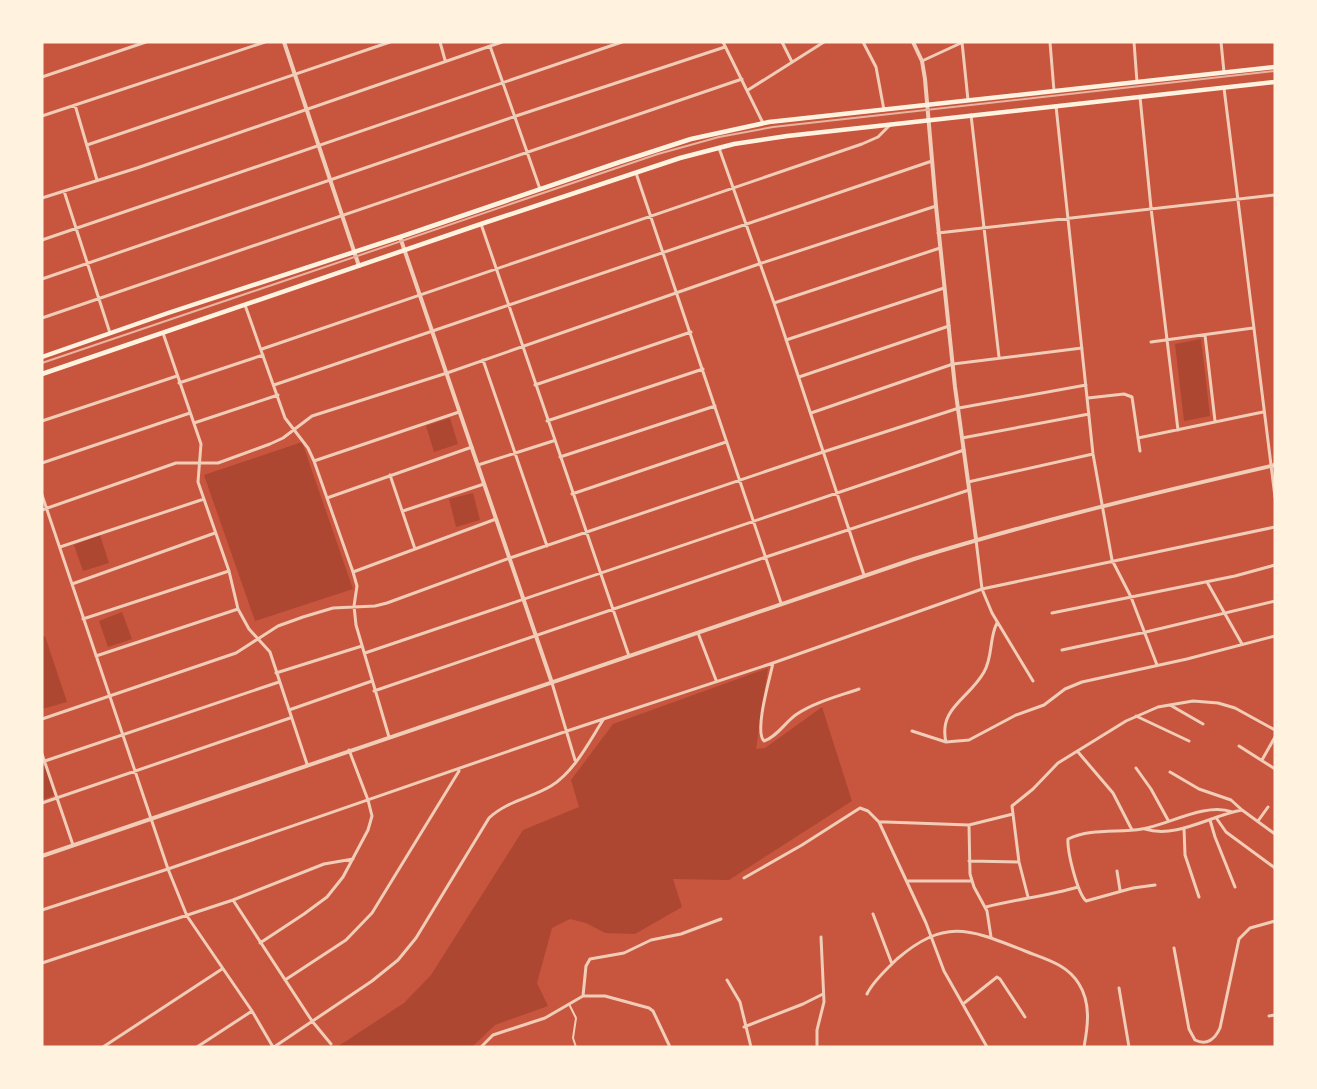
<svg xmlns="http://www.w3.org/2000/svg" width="1317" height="1089" font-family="'Public Sans',sans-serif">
	<rect width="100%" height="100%" fill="#c8553d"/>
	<!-- green -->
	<path fill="#ae4732" d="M1201,339L1210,416L1184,421L1175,344Z
		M450,418L458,444L434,452L426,426Z
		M302,442L353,589L255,621L204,475Z
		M473,493L480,520L456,527L449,499Z
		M100,535L109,563L83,571L74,545Z
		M122,612L132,639L108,647L99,621Z
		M45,636L67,702L42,709V637Z
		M768,668L756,749L765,748L822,707L852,801L729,880L673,879L682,907L635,934L605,933L586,923L570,919L552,928L537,983L548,1006L495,1025L472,1047H337L404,1003L431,975L523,830L579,807L571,780L613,724Z
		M45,765L55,795L42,800V766Z"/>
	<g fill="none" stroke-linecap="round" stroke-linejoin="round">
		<!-- pedestrian -->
		<path stroke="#f1ccb7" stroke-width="2" d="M569,1004L576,1018L573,1038L576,1047"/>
		<!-- minor -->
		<path stroke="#f1ccb7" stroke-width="3" d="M440,42L445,60
			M723,42L763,123
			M782,42L792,62
			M863,42L876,67L884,110
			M962,42L968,100
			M1050,42L1054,91
			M1134,42L1137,82
			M1221,42L1224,72
			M490,46L540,189
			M922,61L961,43
			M42,77L146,42
			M1224,88L1275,497
			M748,90L824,42
			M1140,97L1151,208L1178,430
			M75,105L97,180
			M1056,106L1093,454L1112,560L1131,597L1157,665
			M971,115L999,357
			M42,116L265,42
			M87,145L390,42
			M719,148L774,303L864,575
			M636,173L781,603
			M64,191L110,333
			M42,198L137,168L502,42
			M481,224L629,656
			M938,233L1275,195
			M42,240L622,42
			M42,279L516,116L725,47
			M774,303L940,248
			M245,305L285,418L308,448L314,461L353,572L357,586L354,606L356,625L389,737
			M42,318L742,79
			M163,333L201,444L198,482L229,571L238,609L249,629L270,652L307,764
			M1205,335L1215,421
			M786,340L944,288
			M1151,342L1253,328
			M262,349L862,144L878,137L891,124
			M483,360L547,546
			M799,377L949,326
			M179,383L263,355
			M274,385L932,161
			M535,385L691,332
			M1088,398L1124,394L1132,397L1140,451
			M811,413L953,364L1082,348
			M42,421L177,376
			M547,421L703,369
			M194,423L278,395
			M962,438L1089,414
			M1138,438L1263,412
			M560,457L715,406
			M314,461L459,412
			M42,463L190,413
			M478,465L553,441
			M390,475L415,549
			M968,482L1093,454
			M572,494L726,442
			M42,495L168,869L187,916L252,1011L273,1047
			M327,498L472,447
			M42,510L176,463H218L270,444L283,438L312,416L447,373L759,264L936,206
			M403,511L484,484
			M976,540L982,589L992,613L1033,681
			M60,547L204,499
			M353,572L496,519
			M1207,582L1242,644
			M72,584L215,533
			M1052,613L1235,576L1275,565
			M83,619L229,571
			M698,633L716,680
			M1062,650L1146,632L1275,601
			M365,653L964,450
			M96,656L238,609
			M773,663C770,678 754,731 764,741C777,737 786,721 797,714C815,702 839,696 859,689
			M276,673L362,646
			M552,683L575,760
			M374,691L766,557L969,490
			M1170,705L1203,724
			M289,710L372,681
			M1136,716L1189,741
			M42,719L236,653L278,626L303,617L333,608L375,606L387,603L510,558L823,452L959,408L1086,385
			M912,731L946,742L969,740L1016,715L1044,705L1065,689L1082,682L1187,659L1275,636
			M946,742C938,708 969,699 984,672C993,657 989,638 997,623
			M1239,746L1275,769
			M1078,752L1113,793L1132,830
			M42,754L73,845
			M1262,760L1275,737
			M42,762L279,682
			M1136,768L1151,789L1168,820
			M1170,772L1199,789L1231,800L1242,810
			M42,803L290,718
			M1217,819L1226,832L1275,868
			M1210,820L1215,837L1235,887
			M1258,821L1268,807
			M879,822L926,923L944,971L987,1047
			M969,825L970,874L974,887L987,911L991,937
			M1184,828L1185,855L1199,897
			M1145,829C1176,839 1212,815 1242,810L1275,834
			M969,861L1019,862
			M1117,871L1120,890
			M744,878L802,845L860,808L868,811L879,822H886L969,825L1013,814
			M907,881H972
			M1155,885L1133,888L1086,901C1077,892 1067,851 1068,839C1091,828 1118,833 1142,829C1168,825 1206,802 1232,812
			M1028,897L1019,862L1012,806L1033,789L1058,763L1126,721L1158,707L1193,701L1218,703L1235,708L1275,730
			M233,900L312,1021L331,1044
			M986,907C1017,899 1048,896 1078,887
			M42,910L168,869L567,731L773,663L982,589L1275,527
			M873,914L892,964
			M260,943L304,914L327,897L343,877L368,830L372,816L368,800L349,750
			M1174,948L1189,1029L1195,1040C1207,1046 1215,1039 1220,1028L1239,939L1250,928L1275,921
			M42,963L233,900L324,864L353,859
			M285,980L346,940L372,913L459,771
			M727,980L740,1002L751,1047
			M1119,988L1129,1047
			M867,994C873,981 887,969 897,959C946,917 971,930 1025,951C1045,959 1067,964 1079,984C1091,1003 1088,1026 1084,1047
			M583,996L586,966L590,959L624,953L651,940L681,934L721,919
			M963,1004L997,977L1000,979L1025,1017
			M1269,1016L1275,1015
			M744,1027L803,1004L823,994
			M103,1047L222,969
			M197,1047L252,1011
			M274,1047L372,981L398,960L416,938L489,818C507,801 531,798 551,786C574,772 589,742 603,720
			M481,1047L493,1035L545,1018L583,996H605L649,1008L653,1011L670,1047
			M817,1047V1030L824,1002L821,937"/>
		<!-- tertiary -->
		<path stroke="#f1ccb7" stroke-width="4" d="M284,42L359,266
			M913,42L922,61L925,79L936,206L955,387L976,539
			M400,237L552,683
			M42,856L914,559C1033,522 1154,493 1275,465"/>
		<!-- secondary -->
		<path stroke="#fff3e0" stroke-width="4.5" d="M42,357L168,313L400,237L620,162L691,139L769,122L1275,67
			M42,374L481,224L680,158L734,144L787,136L1275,82"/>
		<!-- rail -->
		<path stroke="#e9b49f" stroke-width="2" d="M42,363L658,154L719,137L773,127L1275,71"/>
	</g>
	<!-- border -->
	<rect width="1317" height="1089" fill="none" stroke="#fff3e0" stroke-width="87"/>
</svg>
